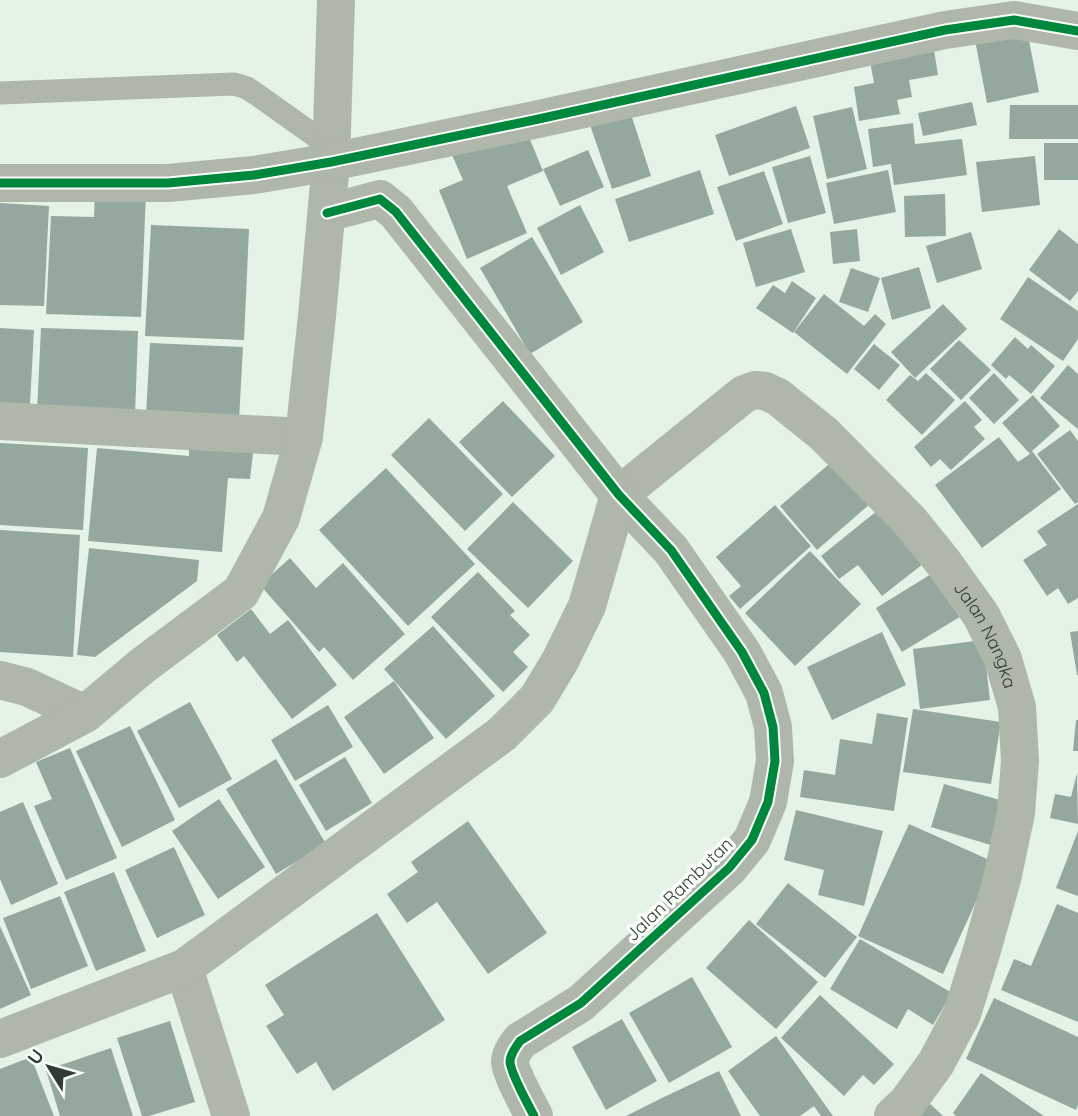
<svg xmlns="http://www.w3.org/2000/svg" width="1078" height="1116" font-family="Quicksand,sans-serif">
	<rect width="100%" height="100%" fill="#e5f2e6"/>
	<!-- building -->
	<path fill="#94a89e" d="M1027,30L1039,92L987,103L975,40Z
		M933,44L938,75L909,80L912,97L897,100L900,114L859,121L854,87L874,83L869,56Z
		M972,102L977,125L923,136L918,113Z
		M1010,105H1078V139H1009Z
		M796,106L810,148L729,176L715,135Z
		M852,107L867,169L827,179L813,116Z
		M630,111L651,176L612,189L590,125Z
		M913,123L915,144L962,139L967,175L894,185L891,164L873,167L868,129Z
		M524,125L543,171L507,186L527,233L467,259L439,190L463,180L452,155Z
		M1044,143H1078V180H1044Z
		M588,150L604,187L560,206L543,169Z
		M810,156L826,213L788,223L772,167Z
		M1035,156L1040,205L982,212L976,162Z
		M700,170L714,214L629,242L615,199Z
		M888,170L896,212L834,224L826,183Z
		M764,171L783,224L736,241L717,187Z
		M95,189L146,191L141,317L46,314L51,216L94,217Z
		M945,194L946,236L905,237L904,196Z
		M0,203L49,206L44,306L0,305Z
		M580,205L604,252L561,275L537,228Z
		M151,225L249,229L244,340L145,336Z
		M791,229L805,272L756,287L743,243Z
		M857,229L860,261L833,264L830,232Z
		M1059,229L1078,244V291L1070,301L1029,270Z
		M971,232L982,269L937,283L926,246Z
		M532,237L583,322L530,354L480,268Z
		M919,267L931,308L892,320L881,278Z
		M851,268L880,278L868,312L839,302Z
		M1028,277L1078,311V339L1063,361L1000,319Z
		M792,281L816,298L793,333L756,308L773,285L785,293Z
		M824,294L864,326L875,314L886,324L847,374L794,332Z
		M943,304L967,329L915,378L891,352Z
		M0,328L34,330L30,404L0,403Z
		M41,328L138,331L135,416L37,412Z
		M1015,337L1028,349L1031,345L1055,366L1031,394L1009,375L1006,379L991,365Z
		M959,340L991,370L961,400L930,369Z
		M150,343L243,347L239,420L146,415Z
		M874,344L900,365L879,390L854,369Z
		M1068,365L1078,374V429L1040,398Z
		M926,373L955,400L922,435L886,400L910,375L918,381Z
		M994,373L1019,400L994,424L969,398Z
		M1033,395L1060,426L1032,451L1061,489L982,548L935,485L999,437L1018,462L1030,454L1002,423Z
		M503,401L555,456L512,497L459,442Z
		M965,401L982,420L974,427L985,439L951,470L940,459L931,467L914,447Z
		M429,418L503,494L465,531L391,455Z
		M1070,430L1078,441V502L1075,504L1037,454Z
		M0,443L88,448L83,530L0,525Z
		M189,447L253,453L250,479L228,478L222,552L88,541L97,448L189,456Z
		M841,454L878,497L817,550L780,506Z
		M386,468L475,564L408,626L319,530Z
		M513,502L573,561L528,608L467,549Z
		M888,502L932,557L882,596L858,565L839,579L821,556Z
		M1078,504V598L1068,604L1058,588L1047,596L1023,560L1047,545L1037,531Z
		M775,505L811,546L740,609L729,596L741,586L716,557Z
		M0,530L80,535L73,657L0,652Z
		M89,548L199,560L197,581L95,657L77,655Z
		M810,551L861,604L795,666L745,613Z
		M290,558L316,588L343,563L405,634L353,680L324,647L319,652L260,585Z
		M941,568L968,612L902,652L876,608Z
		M478,572L515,611L510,615L530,635L513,652L528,667L503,692L431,617Z
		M251,609L270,634L288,620L337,685L292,719L244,656L237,662L217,635Z
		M433,626L495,696L446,739L384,669Z
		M1078,631V675H1077L1070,632Z
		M882,632L906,685L832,720L807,667Z
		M983,640L990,700L920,709L913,649Z
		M394,681L434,738L384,774L344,717Z
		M190,702L232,779L179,808L137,731Z
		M328,705L353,747L295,781L271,740Z
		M913,709L1001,722L991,784L903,772Z
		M877,713L908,718L894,811L800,797L804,770L835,775L840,739L872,744Z
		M1076,720H1078V751H1073Z
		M130,726L175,820L122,847L76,751Z
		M70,748L117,858L66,880L34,806L52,799L36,762Z
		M345,757L372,803L326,831L299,785Z
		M276,759L326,844L276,874L226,789Z
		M1077,773L1078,824L1050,818L1055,794L1071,797Z
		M944,784L1007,802L994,846L931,827Z
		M219,799L265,867L218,899L172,831Z
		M23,802L58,884L11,905L0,879V812Z
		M796,810L883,831L864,906L818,895L824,870L784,860Z
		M468,821L547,933L488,974L437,902L407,923L387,894L418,872L411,862Z
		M909,824L994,862L943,974L858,936Z
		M1078,831V896L1056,888Z
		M174,847L205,915L157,938L125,870Z
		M114,872L146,951L96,971L64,892Z
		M788,883L857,937L825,978L756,924Z
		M60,896L88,966L31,989L3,918Z
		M1057,904L1078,913V1022L1001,990L1014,959L1031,966Z
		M377,913L445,1020L333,1091L316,1062L297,1074L266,1026L284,1015L265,985Z
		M749,920L818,982L776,1029L706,968Z
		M0,926L31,995L0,1009Z
		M860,939L952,993L933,1025L908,1009L897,1029L830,989Z
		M692,977L732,1047L669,1083L629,1013Z
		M820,995L894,1064L874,1085L863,1075L844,1096L781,1038Z
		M994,998L1078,1037V1105L1076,1110L966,1059Z
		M622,1019L657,1081L606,1110L572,1047Z
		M170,1021L195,1102L149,1116H142L117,1038Z
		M776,1036L833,1116H821L814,1106L800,1116H760L728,1071Z
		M111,1048L133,1116H60L46,1070Z
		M31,1057L54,1116H0V1069Z
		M719,1071L741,1116H626L664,1097Z
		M981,1073L1044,1116H956L953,1113Z
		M926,1100L943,1116H910Z"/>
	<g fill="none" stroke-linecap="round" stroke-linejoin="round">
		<!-- service -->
		<path stroke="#aeb7aa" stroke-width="23" d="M0,93L234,84L247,88L259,96L332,148"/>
		<!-- minor -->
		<g stroke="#aeb7aa" stroke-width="38">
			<path d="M327,213L380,199L396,212L619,495L671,550L742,652L764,693L773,727L775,761L768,802L752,840L729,868L581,1003L520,1041C516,1047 510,1054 510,1062C511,1074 528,1104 534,1116"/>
			<path d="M0,421L304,437"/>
			<path id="s1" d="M619,495L744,394L755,390L765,391L778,397L824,434L909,520L943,562L981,615L1003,659L1017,707L1020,761L1016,813L1002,879L982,950L962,1014L936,1063L907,1103L893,1116"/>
			<path d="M0,680L27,687L85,714"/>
			<path d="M0,759L85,714L142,666L241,592L281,518L304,437L317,316L331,162L336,0"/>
			<path d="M184,968L231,1116"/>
			<path d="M0,1039L184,968L502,734L537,699L560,661L587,606L619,495"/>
		</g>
		<!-- tertiary -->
		<path stroke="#aeb7aa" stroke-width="38" d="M0,183H168L254,175L331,162L534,120L945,30L1014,20L1078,31"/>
		<defs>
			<path id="cycleway" d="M0,183H168L254,175L331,162L534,120L945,30L1014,20L1078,31
				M327,213L380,199L396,212L619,495L671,550L742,652L764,693L773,727L775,761L768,802L752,840L729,868L581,1003L520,1041C516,1047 510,1054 510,1062C511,1074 528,1104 534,1116"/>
		</defs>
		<!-- cycleway casing -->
		<use href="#cycleway" stroke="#fafffa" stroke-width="13"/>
		<!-- cycleway -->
		<use href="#cycleway" stroke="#00873e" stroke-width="9"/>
	</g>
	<g text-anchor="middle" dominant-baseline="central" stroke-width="7" stroke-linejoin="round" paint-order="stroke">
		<!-- street labels -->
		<g font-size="18" fill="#313b33" stroke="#fafffa">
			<text stroke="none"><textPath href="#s1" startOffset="516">Jalan Nangka</textPath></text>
			<text transform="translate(679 889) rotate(-44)">Jalan Rambutan</text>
		</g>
	</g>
	<!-- north arrow -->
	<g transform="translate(49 1067) rotate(307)" stroke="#fafffa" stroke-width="5" paint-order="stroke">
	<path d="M0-5L12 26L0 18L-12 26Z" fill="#313b33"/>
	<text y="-10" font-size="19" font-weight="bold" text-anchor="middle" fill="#313b33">U</text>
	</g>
</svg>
